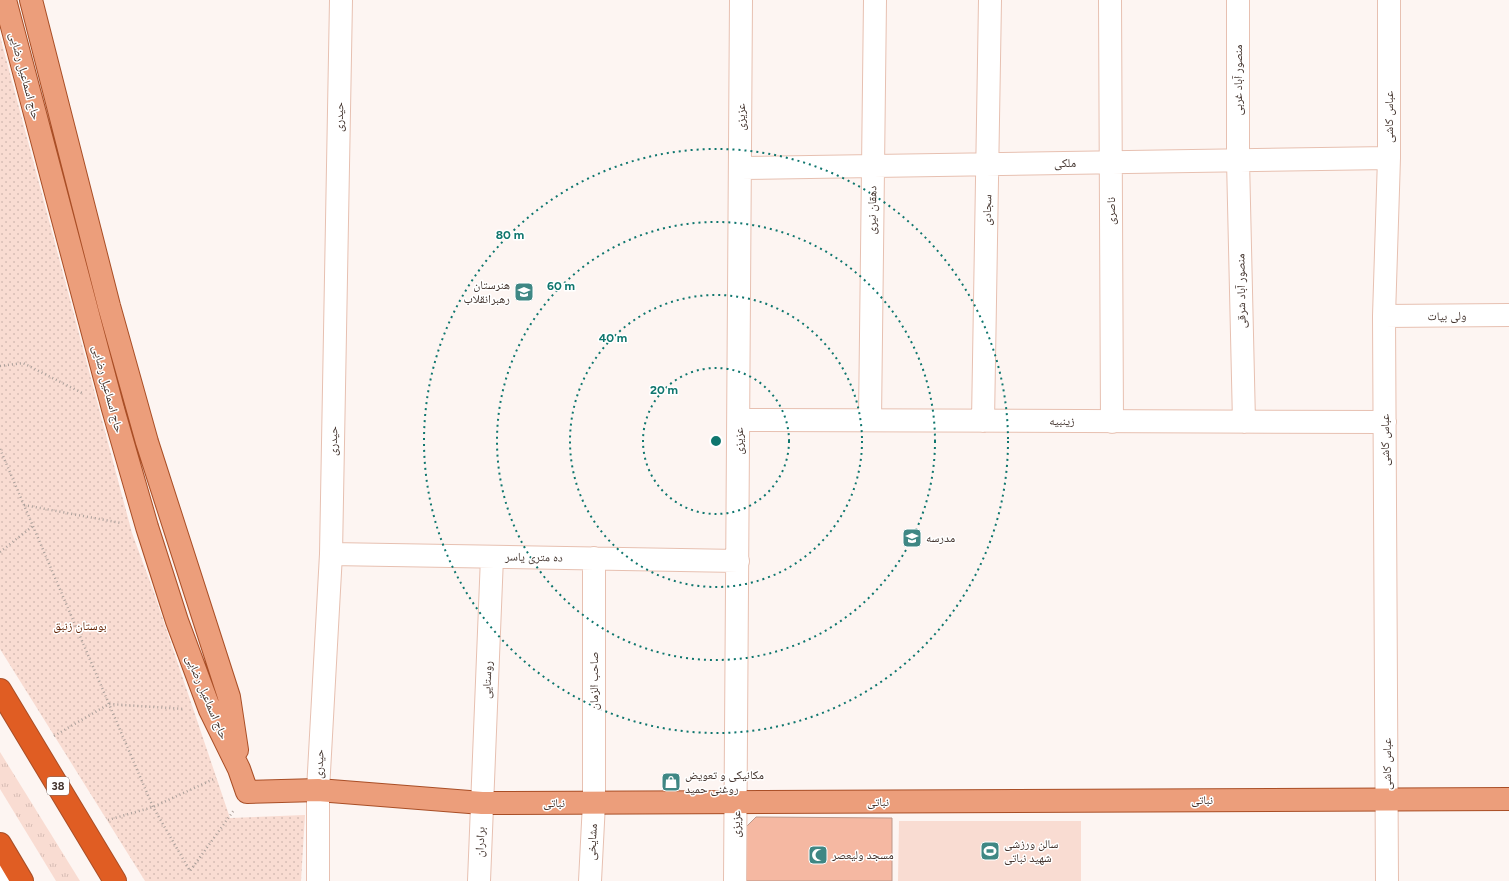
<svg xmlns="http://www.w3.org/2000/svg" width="1509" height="881" font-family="Figtree,'Noto Naskh Arabic',sans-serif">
	<defs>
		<pattern id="grass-tufts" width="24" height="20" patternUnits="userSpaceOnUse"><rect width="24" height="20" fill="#f9dcd2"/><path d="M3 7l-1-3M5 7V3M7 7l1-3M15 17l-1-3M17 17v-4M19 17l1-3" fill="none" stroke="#d7bdb5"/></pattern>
		<pattern id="park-dots" width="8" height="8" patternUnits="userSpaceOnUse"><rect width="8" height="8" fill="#f9dcd2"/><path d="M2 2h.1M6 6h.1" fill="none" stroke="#d7bdb5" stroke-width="1.8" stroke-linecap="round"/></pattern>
	</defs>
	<rect width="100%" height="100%" fill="#fdf5f2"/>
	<!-- grass -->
	<path fill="url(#grass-tufts)" d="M0,752L80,881H56L0,789Z"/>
	<!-- park -->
	<path fill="url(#park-dots)" d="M0,36L132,533L152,587L230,818L305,815L301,881H145L0,649Z"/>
	<!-- garden -->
	<path fill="#f9dcd2" d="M899,821H1081V881H898Z"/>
	<!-- building -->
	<path fill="#f5b8a2" stroke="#bc9789" d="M756,817L892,818V881H743L744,829Z"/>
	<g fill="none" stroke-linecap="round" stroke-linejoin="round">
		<defs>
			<path id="minor" d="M1110,0L1112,422
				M1238,0V160L1244,422
				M740,168L1389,158
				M1384,316L1509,315
				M739,420L1385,422
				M870,420L875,0
				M983,421L990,0
				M331,554L738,561
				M0,875L5,881
				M318,881V790L331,554L341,0
				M479,881L492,557
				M590,881L594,803V558
				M735,881L741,0
				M1387,881L1384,316L1389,158V0"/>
			<path id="major" d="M5,0L113,409L147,527L177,621L210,710L239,769L247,792L318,790L482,803L1509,799
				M31,0L109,306L147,442L229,697L237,750"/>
			<path id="highway" d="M0,690L115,881
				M0,844L22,881"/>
		</defs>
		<!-- minor casing -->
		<use href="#minor" stroke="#e7c0b1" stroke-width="24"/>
		<!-- major casing -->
		<use href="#major" stroke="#a94e26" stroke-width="24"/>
		<!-- highway casing -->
		<use href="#highway" stroke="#a94e26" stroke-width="24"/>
		<!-- path -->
		<path stroke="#aa9f9a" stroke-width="2.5" stroke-dasharray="1 3" stroke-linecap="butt" d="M0,366L23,363L84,394
			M0,449L153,807L190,871L234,810
			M24,505L121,523
			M0,552L33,526
			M54,736L109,704L184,709
			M108,820L153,807L216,778"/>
		<!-- minor -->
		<use href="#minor" stroke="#fff" stroke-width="22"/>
		<!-- major -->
		<use href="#major" stroke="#ec9e7b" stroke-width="22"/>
		<!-- highway -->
		<use href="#highway" stroke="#e05d23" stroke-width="22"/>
	</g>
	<!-- distance rings -->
	<g fill="none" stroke="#0f766e" stroke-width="2" stroke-dasharray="2 4">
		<circle cx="716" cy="441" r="73"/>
		<circle cx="716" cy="441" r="146"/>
		<circle cx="716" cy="441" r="219"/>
		<circle cx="716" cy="441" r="292"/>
	</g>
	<!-- icons -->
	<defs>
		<symbol id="school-square" viewBox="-11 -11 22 22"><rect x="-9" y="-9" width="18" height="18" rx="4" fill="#3f8784" stroke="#fff"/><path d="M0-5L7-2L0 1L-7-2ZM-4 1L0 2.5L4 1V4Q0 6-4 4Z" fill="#fff"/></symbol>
		<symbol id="shop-square" viewBox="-11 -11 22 22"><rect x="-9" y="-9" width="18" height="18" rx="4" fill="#3f8784" stroke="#fff"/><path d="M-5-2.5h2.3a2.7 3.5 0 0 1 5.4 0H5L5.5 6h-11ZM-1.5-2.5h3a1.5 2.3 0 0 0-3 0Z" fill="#fff"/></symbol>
		<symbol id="stadium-square" viewBox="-11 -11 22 22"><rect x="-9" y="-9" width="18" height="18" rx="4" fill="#3f8784" stroke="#fff"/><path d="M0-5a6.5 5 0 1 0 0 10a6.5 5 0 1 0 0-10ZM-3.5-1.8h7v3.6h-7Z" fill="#fff"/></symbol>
		<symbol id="mosque-square" viewBox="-11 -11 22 22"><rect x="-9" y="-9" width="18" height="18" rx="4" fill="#3f8784" stroke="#fff"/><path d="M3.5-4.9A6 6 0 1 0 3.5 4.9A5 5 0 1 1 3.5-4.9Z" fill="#fff"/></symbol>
	</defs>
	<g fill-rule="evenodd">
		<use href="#school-square" x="513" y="281" width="22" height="22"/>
		<use href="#school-square" x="901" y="527" width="22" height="22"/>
		<use href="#shop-square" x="660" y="771" width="22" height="22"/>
		<use href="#stadium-square" x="979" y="840" width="22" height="22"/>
		<use href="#mosque-square" x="807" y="844" width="22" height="22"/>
	</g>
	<g text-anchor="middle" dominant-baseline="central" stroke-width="3" stroke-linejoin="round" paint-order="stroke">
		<!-- shield labels -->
		<rect fill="#fff" stroke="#7b706c" stroke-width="1" x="47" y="777" width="22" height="18" rx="3"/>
		<g font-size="11" font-weight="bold" fill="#42332d">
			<text x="58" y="786">38</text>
		</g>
		<!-- street labels -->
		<g font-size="12" fill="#42332d" stroke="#fff">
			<text transform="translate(25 76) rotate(75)">حاج اسماعیل رضایی</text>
			<text transform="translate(1238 80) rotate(-90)">منصور آباد غربی</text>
			<text transform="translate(339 117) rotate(-89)">حیدری</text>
			<text transform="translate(741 117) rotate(-90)">عزیزی</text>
			<text transform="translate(1389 117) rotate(-90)">عباس کاشی</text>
			<text transform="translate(1065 163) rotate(-1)">ملکی</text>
			<text transform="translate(872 210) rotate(-89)">دهقان نیری</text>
			<text transform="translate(987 210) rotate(-89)">سجادی</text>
			<text transform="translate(1111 211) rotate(-90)">ناصری</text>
			<text transform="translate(1241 291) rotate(-91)">منصور آباد شرقی</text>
			<text transform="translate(1447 316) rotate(-1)">ولی بیات</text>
			<text transform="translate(108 389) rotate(75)">حاج اسماعیل رضایی</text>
			<text x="1062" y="421">زینبیه</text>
			<text transform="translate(1385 440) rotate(-90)">عباس کاشی</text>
			<text transform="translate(333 441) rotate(-89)">حیدری</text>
			<text transform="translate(739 441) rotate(-90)">عزیزی</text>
			<text transform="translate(534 557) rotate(1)">ده متری یاسر</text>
			<text transform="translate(487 680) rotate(-88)">روستایی</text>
			<text transform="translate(594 681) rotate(-90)">صاحب الزمان</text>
			<text transform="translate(207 697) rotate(67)">حاج اسماعیل رضایی</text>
			<text transform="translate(319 764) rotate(-87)">حیدری</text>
			<text transform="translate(1387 764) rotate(-90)">عباس کاشی</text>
			<text x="1202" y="800">نباتی</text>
			<text x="878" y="802">نباتی</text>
			<text x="554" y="803">نباتی</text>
			<text transform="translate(736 824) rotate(-89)">عزیزی</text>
			<text transform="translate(480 842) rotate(-87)">برادران</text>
			<text transform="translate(592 842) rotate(-87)">مشایخی</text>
		</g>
		<!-- poi labels -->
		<g font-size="12" fill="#42332d" stroke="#fff" text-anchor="start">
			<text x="510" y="285" text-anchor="end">هنرستان<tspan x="510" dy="14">رهبرانقلاب</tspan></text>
			<text x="926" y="538">مدرسه</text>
			<text x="685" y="775">مکانیکی و تعویض<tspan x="685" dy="14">روغنی حمید</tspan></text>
			<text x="1004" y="844">سالن ورزشی<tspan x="1004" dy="14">شهید نباتی</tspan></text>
			<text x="832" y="855">مسجد ولیعصر</text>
		</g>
		<!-- park labels -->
		<g font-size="12" fill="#602001" stroke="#fff">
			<text x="80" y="626">بوستان زنبق</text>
		</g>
	</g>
	<circle cx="716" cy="441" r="6" fill="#0f766e" stroke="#fff" stroke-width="2"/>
	<g font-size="12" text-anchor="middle" font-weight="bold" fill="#0f766e" stroke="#fff" stroke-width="3" stroke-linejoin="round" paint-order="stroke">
		<text x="510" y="239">80 m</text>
		<text x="561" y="290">60 m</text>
		<text x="613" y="342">40 m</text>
		<text x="664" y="394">20 m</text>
	</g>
</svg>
